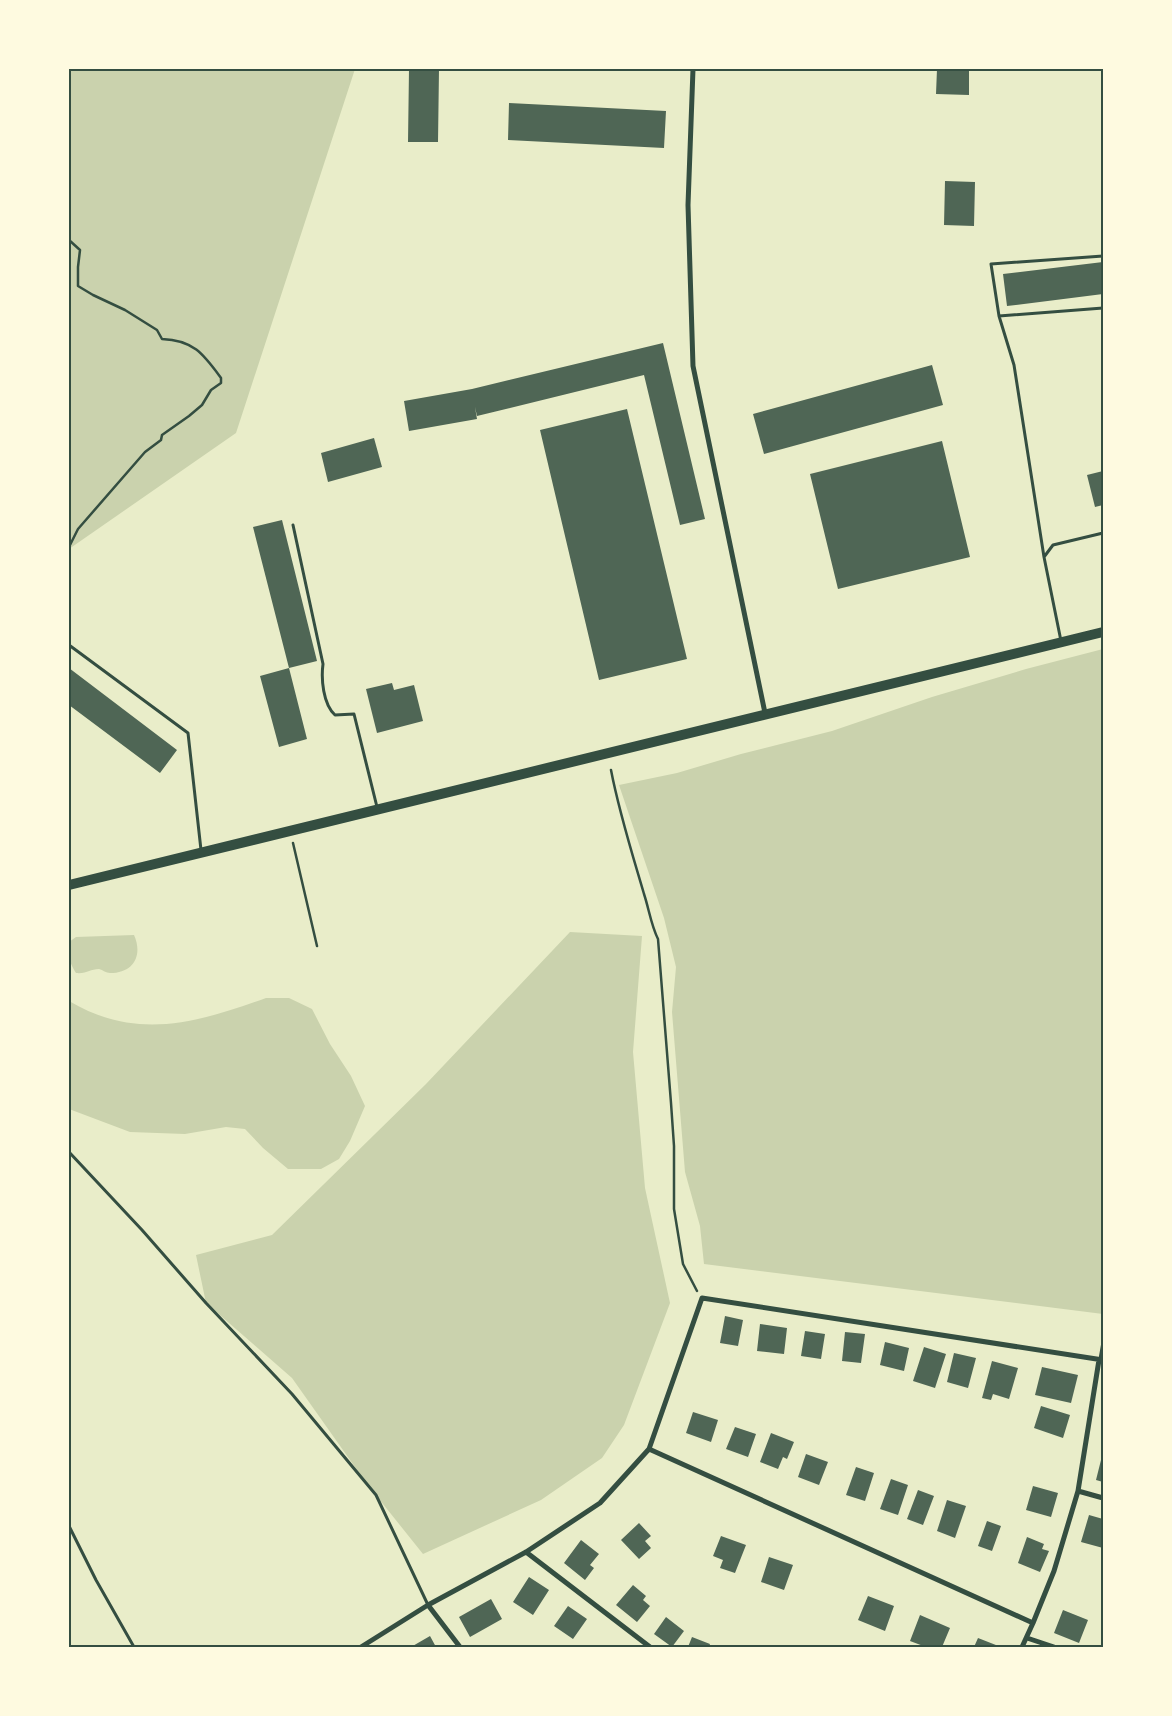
<svg xmlns="http://www.w3.org/2000/svg" width="1172" height="1716" font-family="Mulish,sans-serif">
	<rect width="100%" height="100%" fill="#e9edc9"/>
	<!-- green -->
	<path fill="#cad2ad" d="M69,69H355L236,433L69,549Z
		M1103,649V1314L704,1264L700,1226L685,1172L672,1012L676,967L664,918L619,785L677,773L741,754L832,731L932,697L1026,669Z
		M570,932L642,936L633,1052L645,1188L670,1303L624,1425L602,1458L541,1500L423,1554L367,1484L292,1378L206,1303L196,1255L272,1235L426,1084Z
		M134,935C143,955 134,973 110,973C106,973 103,970 99,969C90,969 87,974 76,973C68,961 69,955 69,942L76,937Z
		M266,998H289L312,1009L330,1044L351,1076L365,1106L350,1141L339,1159L321,1169H288L263,1148L245,1129L226,1127L185,1134L130,1132L69,1109V1001C136,1041 197,1023 266,998Z"/>
	<!-- building -->
	<path fill="#4f6655" d="M409,69H439L438,142H408Z
		M937,69H969V95L936,94Z
		M509,103L666,111L664,148L508,140Z
		M945,181L975,182L974,226L944,225Z
		M1103,262V294L1007,306L1003,274Z
		M663,343L705,519L680,525L644,375L477,416L475,407L477,419L409,431L404,401L472,389Z
		M932,365L943,405L764,454L753,414Z
		M627,409L687,659L599,680L540,430Z
		M374,438L382,467L328,482L321,453Z
		M942,441L970,557L838,589L810,474Z
		M1103,471V505L1095,507L1087,475Z
		M282,520L317,661L289,668L253,527Z
		M69,668L177,750L160,773L69,705Z
		M289,668L307,739L279,747L260,676Z
		M392,683L394,690L414,685L423,721L377,733L366,689Z
		M725,1316L743,1320L738,1346L720,1343Z
		M760,1324L787,1328L784,1354L757,1351Z
		M805,1331L825,1334L821,1359L801,1356Z
		M845,1332L865,1334L861,1363L842,1361Z
		M885,1342L909,1348L904,1371L880,1365Z
		M924,1347L946,1354L935,1388L913,1381Z
		M954,1353L976,1358L968,1388L947,1382Z
		M992,1361L1018,1368L1009,1399L993,1394L991,1400L982,1398Z
		M1042,1367L1078,1375L1071,1403L1035,1395Z
		M1041,1406L1070,1415L1063,1438L1034,1428Z
		M693,1412L718,1420L711,1442L686,1433Z
		M735,1427L756,1434L748,1457L726,1449Z
		M771,1433L794,1442L787,1459L783,1457L778,1469L760,1462Z
		M806,1454L828,1462L819,1485L798,1477Z
		M1101,1460H1103V1482L1096,1480Z
		M856,1467L874,1473L865,1501L846,1495Z
		M891,1479L908,1485L898,1515L880,1509Z
		M1033,1486L1058,1493L1051,1517L1026,1510Z
		M918,1490L934,1496L923,1525L907,1519Z
		M947,1500L966,1506L955,1538L937,1531Z
		M1089,1515L1103,1519V1548L1081,1542Z
		M987,1521L1001,1526L992,1551L978,1546Z
		M639,1523L651,1536L645,1541L651,1548L639,1559L621,1540Z
		M721,1536L746,1545L735,1573L720,1568L723,1560L713,1556Z
		M1027,1537L1044,1544L1042,1549L1049,1551L1040,1572L1018,1563Z
		M581,1540L599,1554L590,1565L594,1568L585,1580L564,1563Z
		M769,1557L793,1565L784,1590L761,1582Z
		M529,1577L549,1590L533,1615L513,1602Z
		M633,1585L646,1596L643,1600L650,1606L637,1622L616,1605Z
		M868,1596L894,1606L885,1631L858,1620Z
		M491,1599L502,1619L470,1637L459,1617Z
		M568,1606L587,1619L573,1639L554,1626Z
		M1063,1610L1088,1620L1079,1643L1054,1633Z
		M920,1615L950,1628L942,1647H926L910,1641Z
		M666,1617L684,1631L672,1647L654,1634Z
		M430,1636L436,1647H411Z
		M692,1637L710,1644L709,1647H688Z
		M978,1638L1001,1647H974Z"/>
	<g fill="none" stroke-linecap="round" stroke-linejoin="round">
		<!-- path -->
		<path stroke="#344e41" stroke-width="2.5" d="M69,240L80,250L78,267V286L93,295L125,310L157,330L162,339C194,340 204,355 221,378V383L211,390L202,405L189,416L162,435L161,440L145,452L78,529L69,547
			M611,770C619,812 632,853 644,894C649,909 651,925 658,939L671,1103L674,1146V1209L683,1264L697,1291
			M293,843L317,946"/>
		<!-- service -->
		<path stroke="#344e41" stroke-width="3" d="M999,316L1103,308
			M293,525L323,664C321,679 323,704 335,715L354,714L377,807
			M1044,557L1014,365L999,316L991,264L1103,256
			M1061,641L1044,557L1053,545L1103,533
			M69,645L188,733L201,850
			M69,1152L142,1230L206,1303L292,1394L376,1495L428,1605
			M1100,1359L1103,1342
			M69,1526L96,1580L134,1647"/>
		<!-- minor -->
		<path stroke="#344e41" stroke-width="5" d="M693,69L688,205L693,366L765,713
			M649,1449L1033,1623
			M1078,1491L1103,1498
			M526,1552L650,1647
			M428,1605L460,1647
			M1027,1638L1054,1647
			M361,1647L428,1605L526,1552L600,1503L649,1449L702,1298L1103,1360
			M1022,1647L1033,1623L1054,1571L1078,1491L1099,1360"/>
		<!-- secondary -->
		<path stroke="#344e41" stroke-width="10" d="M69,885L1103,632"/>
	</g>
	<!-- border -->
	<rect width="1172" height="1716" fill="none" stroke="#fefae0" stroke-width="140"/>
	<rect x="70" y="70" width="1032" height="1576" fill="none" stroke="#344e41" stroke-width="2"/>
</svg>
